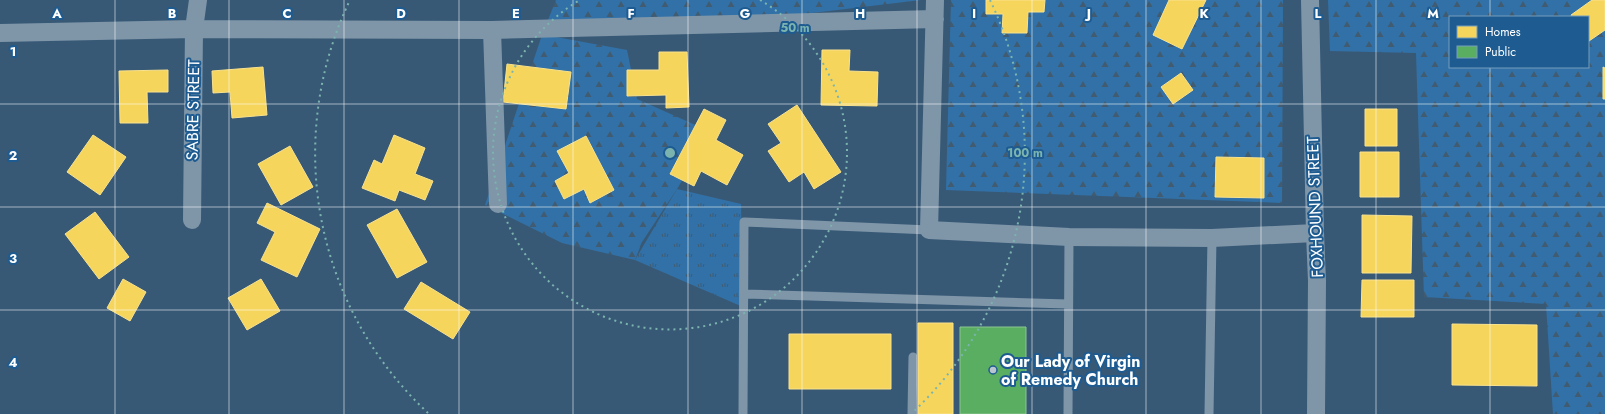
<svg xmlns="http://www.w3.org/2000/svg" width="1605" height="414" font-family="Jost,sans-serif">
	<defs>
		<pattern id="forest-firs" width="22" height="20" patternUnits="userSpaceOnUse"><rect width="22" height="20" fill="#3171a7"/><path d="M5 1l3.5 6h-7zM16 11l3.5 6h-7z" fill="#415b70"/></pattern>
		<pattern id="park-tufts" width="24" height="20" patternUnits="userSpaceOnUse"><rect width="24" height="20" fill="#3171a7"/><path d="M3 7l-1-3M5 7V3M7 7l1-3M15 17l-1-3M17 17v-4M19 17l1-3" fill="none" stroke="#415b70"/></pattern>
	</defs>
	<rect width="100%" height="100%" fill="#385976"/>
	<!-- forest -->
	<path fill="url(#forest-firs)" fill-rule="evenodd" d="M556,0H921L770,18L545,35L627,50L637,99L711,132L677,189L642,242L635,260L562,243L485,205L542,35Z
		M951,0H1283L1282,203L946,190Z
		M1328,0H1605V414H1553L1546,304L1424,297L1416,53L1330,51ZM1450,17H1588V67H1450Z"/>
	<!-- park -->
	<path fill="url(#park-tufts)" d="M677,189L741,204L743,307L635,260Z"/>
	<!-- homes -->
	<path fill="#f6d55c" stroke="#f9e28d" d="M986,0H1045L1044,12H1028L1027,33H1002L1003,14H986Z
		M1169,0H1206L1182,49L1153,35Z
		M1592,0H1605V30L1589,41L1588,39V17H1572L1571,15Z
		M822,50H850L849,71L878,72L877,106L821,105Z
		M659,52H687L689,107L666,108V95L627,96V70H659Z
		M507,64L571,72L566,109L503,102Z
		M263,67L267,115L232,118L230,92L213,93L212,71Z
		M1603,67L1605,68V99H1603Z
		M168,70V92H147L148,123H120L119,71Z
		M1181,73L1193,90L1173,104L1161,87Z
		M797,105L841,172L814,189L804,172L789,182L768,151L781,143L768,124Z
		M704,109L726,120L716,140L743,155L727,185L701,171L694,186L670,174Z
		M1365,109H1397V146H1365Z
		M93,135L126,157L100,195L67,172Z
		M394,135L425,148L415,174L433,181L425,200L399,190L395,201L362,188L374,160L382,164Z
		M586,136L614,190L590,203L584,189L564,199L555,181L569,173L557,151Z
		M290,146L313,187L281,205L258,164Z
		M1360,152H1399V197H1360Z
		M1216,157L1264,158V198L1215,197Z
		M267,203L320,229L297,277L261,260L275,232L257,223Z
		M397,209L427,262L397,278L367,225Z
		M95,212L129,257L99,279L65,234Z
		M1362,215L1412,216L1411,273H1362Z
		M123,279L146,292L130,321L107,308Z
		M261,279L280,311L247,330L228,298Z
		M1362,280H1414V317H1361Z
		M421,282L470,312L453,339L404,309Z
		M918,323H953V414H918Z
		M1452,324L1537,325V386L1452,385Z
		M789,334H891V389H789Z"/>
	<!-- public -->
	<path fill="#5aae61" stroke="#8cc690" d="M960,327H1026V414H960Z"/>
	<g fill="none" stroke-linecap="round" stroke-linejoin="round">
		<!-- service -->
		<path stroke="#7f96a9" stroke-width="9" d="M744,294L1068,304
			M743,414L744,222L929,230
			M912,414L913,357
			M1068,414L1069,237
			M1209,414L1212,238"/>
		<!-- minor -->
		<path stroke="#7f96a9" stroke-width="18" d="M935,0L929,230L1069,237L1212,238L1315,233
			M1310,0L1315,233L1317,281L1316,414
			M492,30L498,204
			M0,33L194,29L492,30L935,19
			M192,220L194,29L198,0"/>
	</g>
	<!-- grid -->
	<path fill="none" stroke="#fff" stroke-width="1" stroke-opacity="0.55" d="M115,0V414M229,0V414M344,0V414M459,0V414M573,0V414M688,0V414M802,0V414M917,0V414M1032,0V414M1146,0V414M1261,0V414M1376,0V414M1490,0V17M1490,67V414M0,104H1605M0,207H1605M0,310H1605"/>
	<!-- distance rings -->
	<g fill="none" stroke="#7bb4af" stroke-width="2" stroke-dasharray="2 4">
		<path d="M760 0A177 177 0 1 1 580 0"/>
		<path d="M428 413A355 355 0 0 1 350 0M990 0A355 355 0 0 1 912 413"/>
	</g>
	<!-- markers -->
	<circle fill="#b9c5cf" stroke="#1d5b91" stroke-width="1.5" cx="993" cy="370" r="4"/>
	<g text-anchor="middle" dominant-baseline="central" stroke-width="4" stroke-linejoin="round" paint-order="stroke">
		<!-- street labels -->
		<g font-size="16" fill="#fff" stroke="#1d5b91">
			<text transform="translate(193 110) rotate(-89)">SABRE STREET</text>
			<text transform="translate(1315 207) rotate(-92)">FOXHOUND STREET</text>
		</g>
		<!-- poi labels -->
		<g font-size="16" font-weight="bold" fill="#fff" stroke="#1d5b91" text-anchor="start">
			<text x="1001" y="361">Our Lady of Virgin<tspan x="1001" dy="18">of Remedy Church</tspan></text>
		</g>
	</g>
	<g font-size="13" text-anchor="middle" font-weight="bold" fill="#fff" stroke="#1d5b91" stroke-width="4" stroke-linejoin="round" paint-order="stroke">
		<text x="57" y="18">A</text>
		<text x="172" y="18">B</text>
		<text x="287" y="18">C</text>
		<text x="401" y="18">D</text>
		<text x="516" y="18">E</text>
		<text x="631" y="18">F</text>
		<text x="745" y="18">G</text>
		<text x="860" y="18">H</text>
		<text x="974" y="18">I</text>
		<text x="1089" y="18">J</text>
		<text x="1204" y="18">K</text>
		<text x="1318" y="18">L</text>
		<text x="1433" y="18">M</text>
		<text x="13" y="56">1</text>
		<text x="13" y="160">2</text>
		<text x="13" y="263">3</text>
		<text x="13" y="367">4</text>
	</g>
	<circle cx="670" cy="153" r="6" fill="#7bb4af" stroke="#1d5b91" stroke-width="2"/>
	<g font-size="12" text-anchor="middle" font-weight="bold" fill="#7bb4af" stroke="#1d5b91" stroke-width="4" stroke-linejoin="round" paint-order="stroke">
		<text x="795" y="32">50 m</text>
		<text x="1025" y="157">100 m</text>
	</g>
	<!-- legend -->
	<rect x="1449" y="16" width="140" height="52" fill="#1d5b91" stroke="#779dbd"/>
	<rect x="1457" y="26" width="20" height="12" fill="#f6d55c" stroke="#779dbd"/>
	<text x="1485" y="36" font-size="12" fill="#ffffff">Homes</text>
	<rect x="1457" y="46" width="20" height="12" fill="#5aae61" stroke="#779dbd"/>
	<text x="1485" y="56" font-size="12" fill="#ffffff">Public</text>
</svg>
